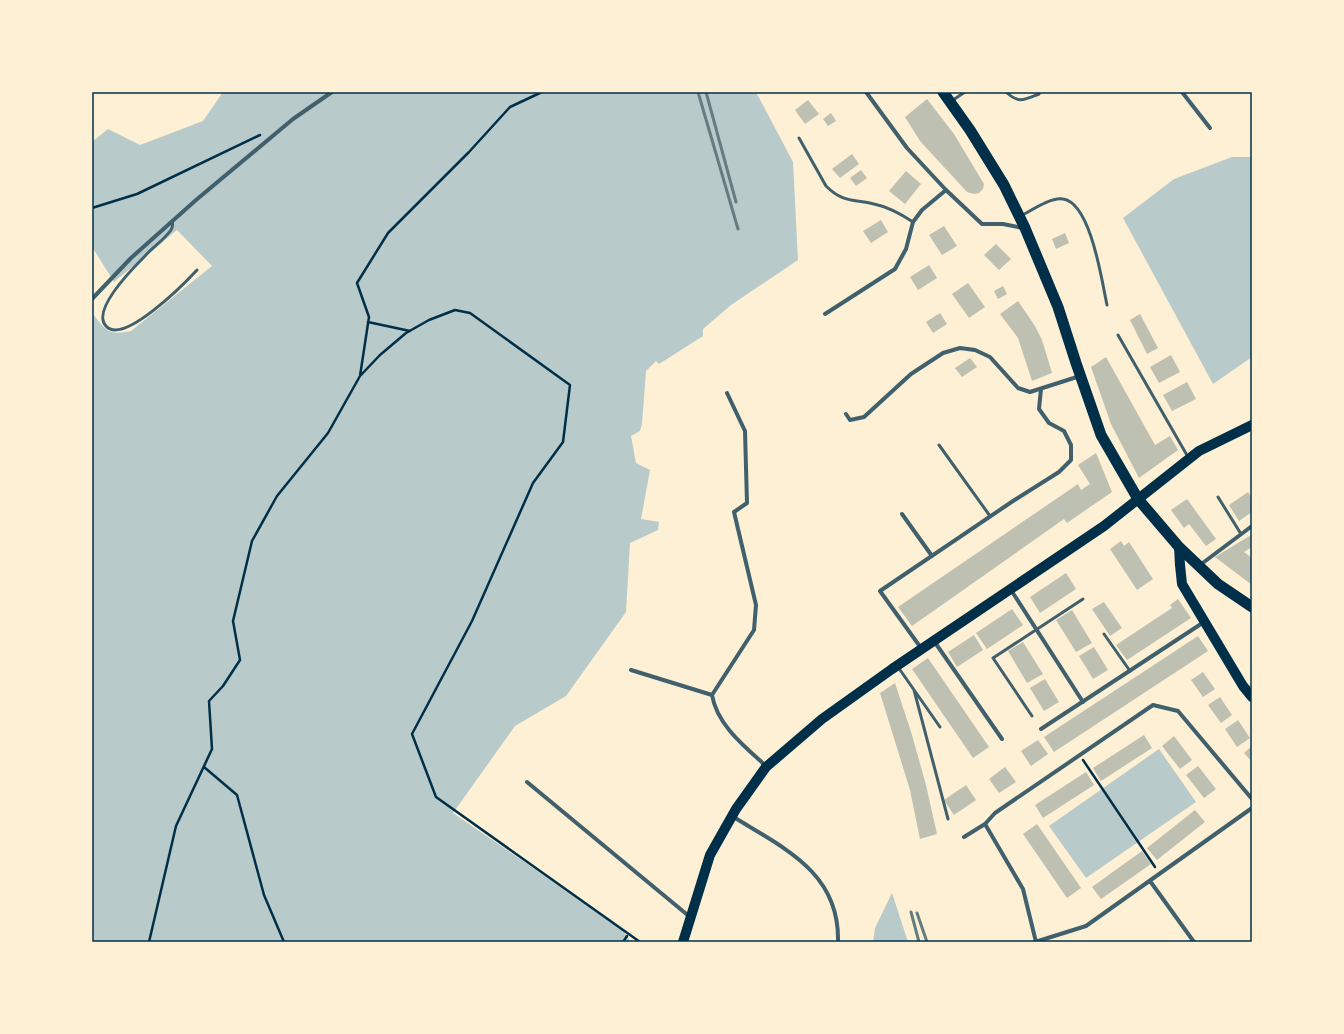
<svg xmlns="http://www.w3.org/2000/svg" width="1344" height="1034" font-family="'Roboto Condensed',sans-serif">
	<rect width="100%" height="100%" fill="#fdf0d5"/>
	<!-- green -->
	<path fill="#b9caca" d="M223,92H756L793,162L798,260L731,305L703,329V336L659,364L656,361L646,371L642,424L640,431L631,436L636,463L650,470L641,519L659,522L658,530L630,543L626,612L566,696L515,726L453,813L622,929L631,942H92V313C106,330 107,336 131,331L212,266L177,230L114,282L94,250H92V142L108,129L140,145L203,121Z
		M1232,157H1252V357L1213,384L1123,218L1174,179Z
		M1159,749L1196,802L1086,878L1049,826Z
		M892,893L908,942H873L875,928Z"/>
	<!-- building -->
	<path fill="#bec0b2" d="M927,99L954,134L984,184L983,189L979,193L974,194L967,192L920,141L905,117Z
		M808,100L819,114L805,124L795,110Z
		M831,113L836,121L828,126L823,119Z
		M852,154L859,164L840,178L832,169Z
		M861,170L867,178L856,186L850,178Z
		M906,171L921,184L905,204L889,191Z
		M881,220L888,232L871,243L863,231Z
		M944,226L957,246L942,255L929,235Z
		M1065,233L1069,243L1056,249L1052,239Z
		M996,244L1011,259L999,270L984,255Z
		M929,265L937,278L918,290L910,277Z
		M968,283L985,307L969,318L952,294Z
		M1003,286L1007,294L998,299L994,291Z
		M1018,301L1035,326L1042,340L1052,373L1032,381L1018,338L1000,314Z
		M940,313L947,324L933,333L926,322Z
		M1140,314L1158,348L1147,354L1130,320Z
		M1171,355L1180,372L1159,383L1150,367Z
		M1106,357L1155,445L1170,436L1178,450L1139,478L1111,424L1091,367Z
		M970,358L977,367L962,377L955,368Z
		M1187,382L1196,399L1172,411L1163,395Z
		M1096,453L1112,492L1067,523L1064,519L912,626L898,607L1078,484L1081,490L1090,484L1078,465Z
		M1248,492L1252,498V512L1239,521L1229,505Z
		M1187,499L1216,539L1206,546L1189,524L1184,528L1171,510Z
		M1251,535H1252V547L1244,552L1252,558V585L1215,557Z
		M1121,541L1124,546L1129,542L1153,579L1137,590L1110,549Z
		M1066,573L1076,589L1040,613L1030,597Z
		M1178,599L1191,618L1127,660L1116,645L1172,608L1170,605Z
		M1104,602L1122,628L1110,636L1092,609Z
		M1012,609L1023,625L987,649L976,633Z
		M1072,610L1092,643L1076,652L1056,620Z
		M974,635L983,650L957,667L948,652Z
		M1198,636L1208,651L1054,752L1044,737Z
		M1023,642L1043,674L1027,683L1008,651Z
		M1094,647L1108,670L1093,679L1079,656Z
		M928,658L989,747L973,758L912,669Z
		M1203,672L1215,689L1203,697L1191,680Z
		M1045,679L1059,702L1044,711L1030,688Z
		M895,683L912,735L926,785L937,834L920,839L910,790L880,693Z
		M1220,697L1232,715L1221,723L1208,705Z
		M1238,720L1250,738L1237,747L1225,729Z
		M1144,735L1152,748L1101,781L1093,768Z
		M1174,736L1192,760L1180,769L1162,746Z
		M1038,740L1048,754L1031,766L1021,751Z
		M1252,746V762L1244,753Z
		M1198,766L1216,789L1204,798L1186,775Z
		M1005,767L1016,782L999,793L989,779Z
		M1086,772L1094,785L1043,818L1035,805Z
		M966,785L976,800L954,815L944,800Z
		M1195,810L1205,822L1157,860L1147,848Z
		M1037,824L1081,888L1067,898L1023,834Z
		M1142,851L1151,864L1101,899L1092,887Z"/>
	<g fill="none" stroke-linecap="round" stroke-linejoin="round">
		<!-- path -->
		<path stroke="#003049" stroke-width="2.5" d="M92,208L137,194L260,135
			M368,322L410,331
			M360,376L380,355L406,333L429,320L455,310L470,313L570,385L563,442L533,483L472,621L412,734L436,797L640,942
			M1083,760L1155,867
			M204,767L237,795L264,895L284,942
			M149,942L176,826L212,749L209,701L223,686L240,660L233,621L252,541L277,496L328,433L360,376L369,317L357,283L388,233L469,152L510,107L542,92
			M623,942L627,936"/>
		<!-- service -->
		<path stroke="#3f606c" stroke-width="3" d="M1006,92C1019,104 1024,100 1039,94
			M953,100L965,92
			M799,138L826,186C843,203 853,199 874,204C889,207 901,214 913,222
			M1021,216C1032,210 1051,197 1063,199C1091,203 1102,282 1107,305
			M172,221C173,225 173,227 171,230C164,240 153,247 145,256C133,268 91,310 106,326C123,346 185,283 197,270
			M1118,335L1188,457
			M939,445L990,516
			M1218,497L1241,534
			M1104,634L1130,671
			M898,667L940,727
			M914,690L948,819
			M1032,716L993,658L1083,599"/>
		<!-- minor -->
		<path stroke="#3f606c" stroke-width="4" d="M866,92L907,148L946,190L982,224H1003L1023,228
			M1182,92L1210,128
			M92,299L131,258L196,200L293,119L332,92
			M825,314L895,269L906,249L913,222L922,210L946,190
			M727,393L745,431L747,503L734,512L756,605L754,630L712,695C717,725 745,747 766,766
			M846,414L850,420L864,417L911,374L943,353L960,348L975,350L990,357L1018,388L1030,392L1080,376
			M902,514L932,556
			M1200,565L1252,526
			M1011,590L1083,702
			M934,641L1002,739
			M921,648L880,591L1013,501L1059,472L1071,460V445L1064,431L1049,423L1039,409L1041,389
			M631,670L712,695
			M1041,729L1204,622
			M527,782L690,917
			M732,816C783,848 840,872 838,942
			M985,824L1023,889L1036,942
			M964,837L985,824L995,813L1153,705L1178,711L1252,799
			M1150,881L1194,942
			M1035,942L1086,926L1252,808"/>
		<!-- primary -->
		<path stroke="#003049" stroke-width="10" d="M1179,547L1180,565L1182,584L1243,686L1252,697
			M683,942L710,855L736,809L766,767L822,719L892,669L1104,526L1199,451L1252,425"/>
		<!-- trunk -->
		<path stroke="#003049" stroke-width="11" d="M943,92L970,130L1004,185L1025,228L1058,307L1076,363L1101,435L1138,499L1179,547L1199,566L1218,584L1252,607"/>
		<!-- rail -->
		<path stroke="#657d81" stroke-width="3" d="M698,92L738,229
			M706,92L736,202
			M911,912L919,942
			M917,913L927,942"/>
	</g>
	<!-- border -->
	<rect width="1344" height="1034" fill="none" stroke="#fdf0d5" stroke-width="186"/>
	<rect x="93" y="93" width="1158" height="848" fill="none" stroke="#003049" stroke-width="1.5"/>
</svg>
